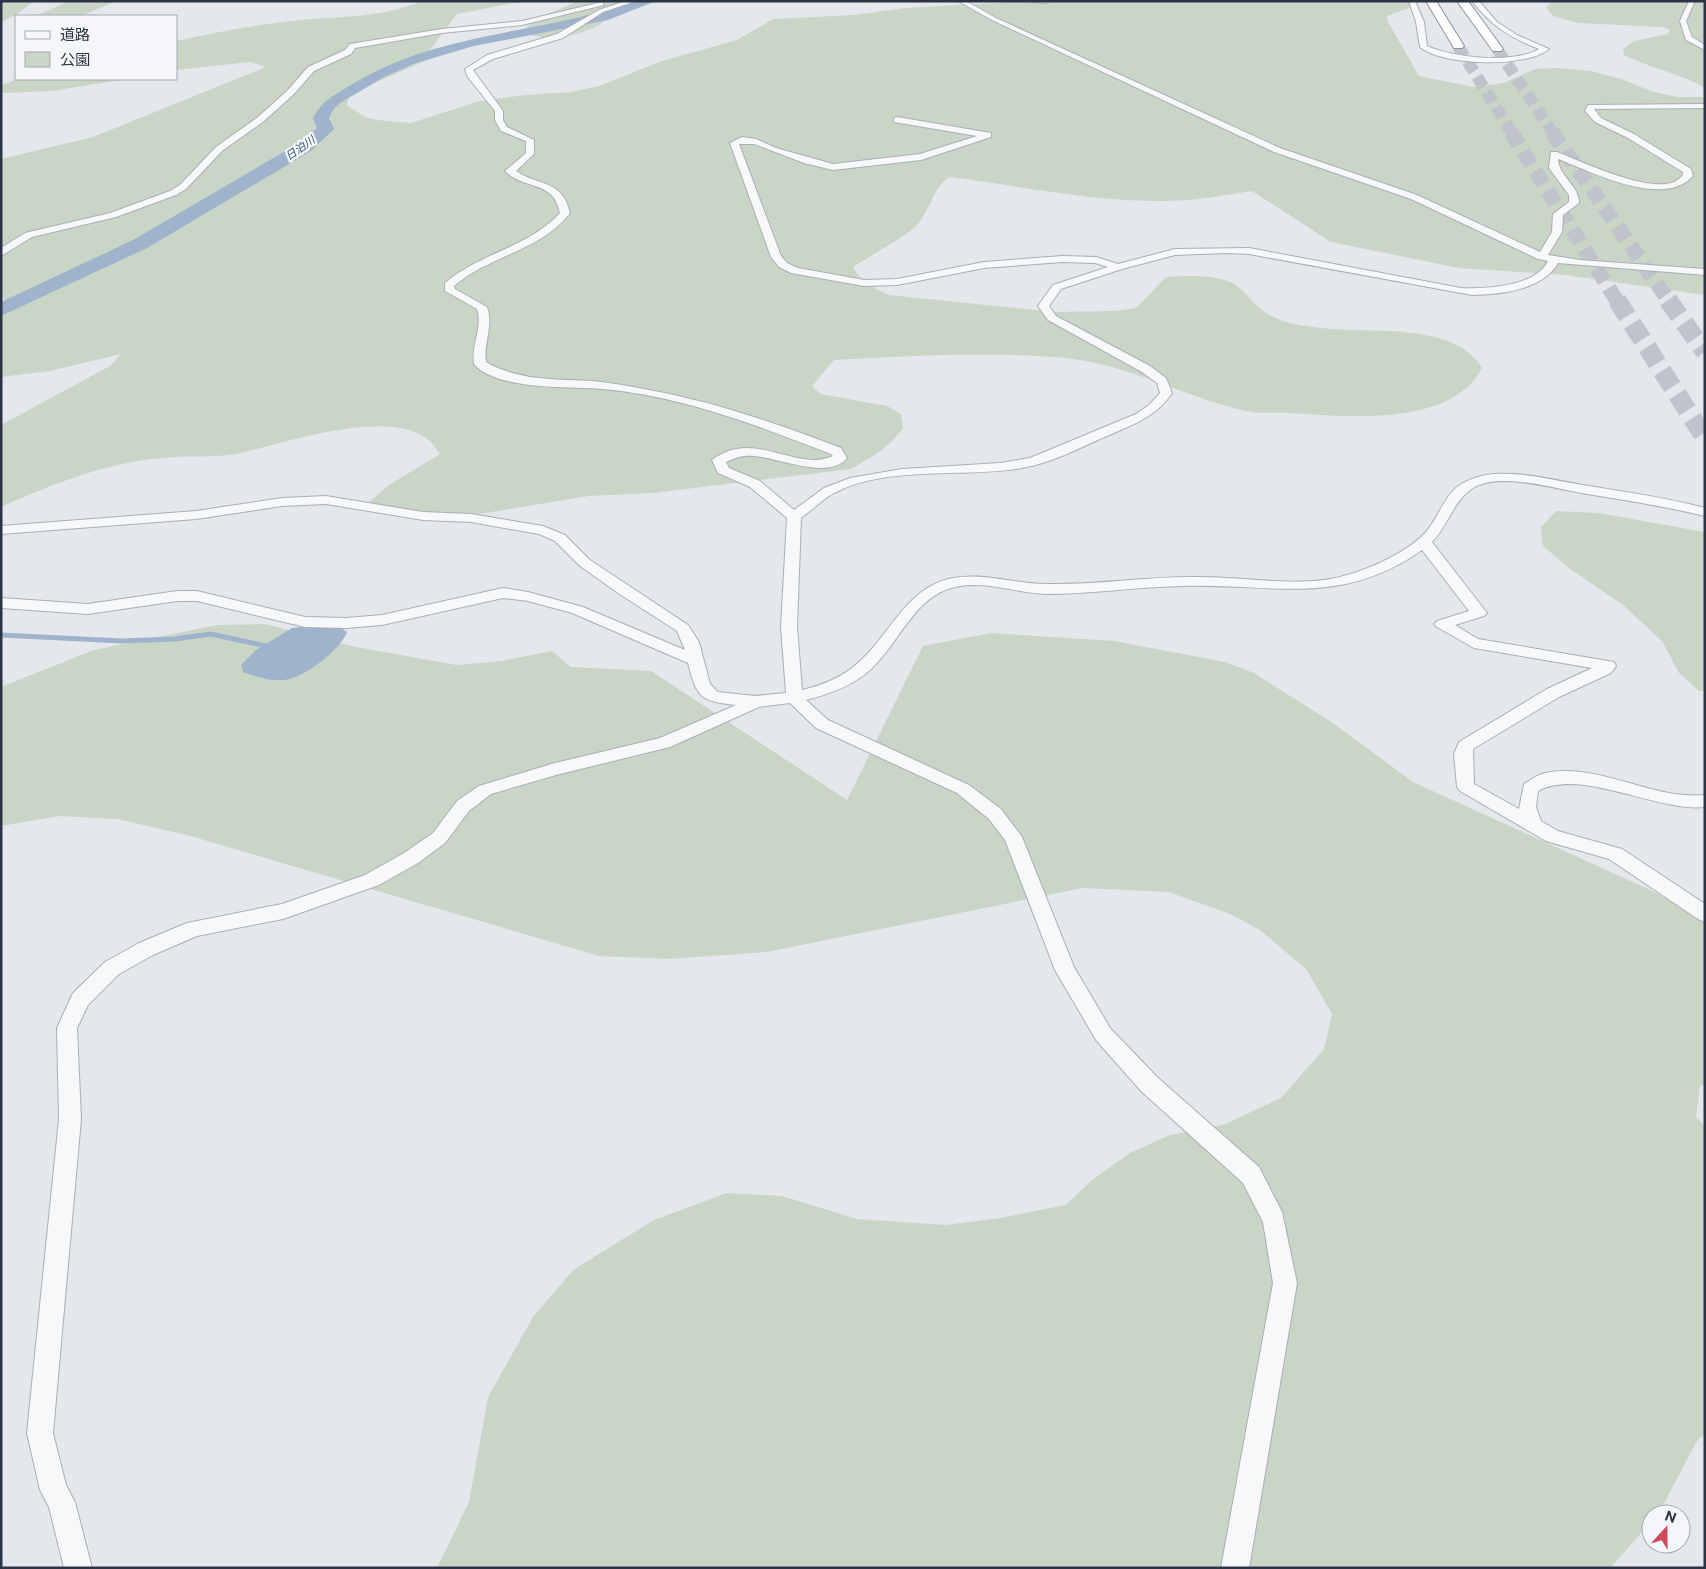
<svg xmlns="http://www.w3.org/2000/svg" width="1706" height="1569" font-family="'Public Sans','Noto Sans JP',sans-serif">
	<rect width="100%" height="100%" fill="#e4e7ec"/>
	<!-- green -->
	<path fill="#c9d6c5" d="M1,1H34L19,13L1,22Z
		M69,1H116L81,16H36Z
		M421,1H525L457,14L430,50L428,60L357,90L349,96L347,105L365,117L377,120L411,123L480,101L525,95L572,92L599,86L662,61L737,40L773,19L854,15L906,8L1032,1H1420L1414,6L1387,16V20L1419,76L1474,87L1504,83L1535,69L1556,68L1591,71L1621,79L1654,92L1677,97H1705V295L1565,275L1459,268L1331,242L1252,191C1222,196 1192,201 1161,201C1091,201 1019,186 950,177C933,185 930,213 915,227C900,240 871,255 853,267C861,282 874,288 889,295L1054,312L1115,311L1136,308L1166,277C1187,276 1209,274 1230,282C1242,286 1251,302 1261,309C1277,323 1302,326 1322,328C1368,334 1455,321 1482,368C1452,427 1347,417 1291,413C1276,412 1260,414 1246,411C1184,397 1128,364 1065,358C990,351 909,356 834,360L812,386L820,394L887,406L901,414L903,428C889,448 872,457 851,469L653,493L589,496L448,519L375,511L369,502L389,485L440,454C437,451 434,445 431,442C390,405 285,444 236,454C211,458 185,455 160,458C103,464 52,484 1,507V425L110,366L121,354L50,371L1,377V311L7,308L1,291V159L93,137L266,67L250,62L176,70V41C217,32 259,24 301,20C341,16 383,18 421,1Z
		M579,1H638C629,5 616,8 610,15C605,19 604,22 599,25C580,36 546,42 527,33L526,27L543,16Z
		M1553,1H1705V88C1679,73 1650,68 1624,55L1623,49L1634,41L1668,34L1670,30L1662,27L1578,23L1553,16L1546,7Z
		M19,79H126L52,91L1,93V85Z
		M1556,511L1598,513L1705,532V691H1699L1679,673L1662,641L1623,605L1570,569L1543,546L1541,527Z
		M264,624L356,647L457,665L501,661L552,651L571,667L651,671L847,800L923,646L991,633L1114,641L1225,662L1254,673L1333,723L1413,782L1650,890L1705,918V1085L1700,1086L1696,1117L1705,1126V1434L1697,1441L1659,1513L1651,1514V1522L1610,1568H437L469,1502L488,1397L533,1317L573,1270L654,1220L727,1193L782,1196L857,1219L946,1225L1000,1218L1066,1205L1092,1180L1130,1153L1170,1135L1223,1125L1281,1098L1324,1049L1332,1014L1306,969L1260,930L1230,914L1169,892L1083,888L767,952L669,959L599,956L187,835L117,819L60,816L1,826V687L94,650L217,625Z"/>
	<!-- water -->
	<path fill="#9fb4cc" d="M312,626L341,628L347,632C340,650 308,674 290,679C274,683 257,677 243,672L241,665L256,650L292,628Z"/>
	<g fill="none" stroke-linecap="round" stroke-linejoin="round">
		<!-- stream -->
		<path stroke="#9fb4cc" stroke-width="5" d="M1,635L122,641L175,639L211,634L271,647"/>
		<!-- river -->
		<path fill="#9fb4cc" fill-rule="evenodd" d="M636,1H656L608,20L474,46L416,63L386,76L340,103L333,110L329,118L334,129L311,151L147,248L1,316V302L133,240L299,143L317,128L313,118C321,102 331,97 346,88C434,31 540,35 636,1Z"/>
		<!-- motorway-tunnel-far2 -->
		<path stroke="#bfc3cb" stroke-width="12" stroke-dasharray="12 6" stroke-linecap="butt" d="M1458,46L1512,133
			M1497,49L1553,133"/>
		<!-- motorway-tunnel-far1 -->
		<path stroke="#bfc3cb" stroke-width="15" stroke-dasharray="15 8" stroke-linecap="butt" d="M1511,132L1617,301
			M1552,132L1669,301"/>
		<!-- motorway-tunnel -->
		<path stroke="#bfc3cb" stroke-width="19" stroke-dasharray="19 9" stroke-linecap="butt" d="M1617,300L1705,438
			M1668,300L1705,352"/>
		<defs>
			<path id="minor" d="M625,1H636L603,12L563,38L493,59L473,70L503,111V120L507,127L534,140V154L516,171C540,187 562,179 570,213C541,251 490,255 454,286L455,289L487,307C494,327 483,343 486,362C519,381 556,379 593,381C611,383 630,386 649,390C715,402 778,424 841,448L847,458C828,481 777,457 753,456C743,455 735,458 726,462L729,468L760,481L794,510L824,488L850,478L902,469L1000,463L1030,458L1136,414L1150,404L1160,393L1157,383L1142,372L1048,320L1038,306L1053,285L1108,267L1095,263L1062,262L984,268L897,285L864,286L791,273L779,267L771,257L730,143L742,137L756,139L776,148L833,164L920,154L977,136L894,122V118L897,117L991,133V137L921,160L833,170L804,163L754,144H739L781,256L787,263L798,268L864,280L897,279L984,262L1062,256L1096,257L1118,264L1175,249L1249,248L1461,288C1485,289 1536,287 1548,261L1538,259L1411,199L1274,152L992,20L958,1H966L996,18L1280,148L1417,195L1540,252L1552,232L1553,214L1569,202V195L1549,168L1551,152H1557C1583,162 1647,193 1674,182C1677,181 1681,177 1683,175V172L1628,138L1595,122L1585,111L1588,105L1705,104V108L1594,109L1601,118L1634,134L1691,169L1693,176C1663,209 1592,172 1558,159C1559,177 1579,185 1579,203L1563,215L1562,232L1548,255L1580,260L1705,269V275L1558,263C1543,290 1499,295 1472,295L1249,254L1227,253L1175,255L1122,269L1061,289L1049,306L1056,316L1150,366L1166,378L1172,393C1156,417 1132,425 1107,436C1079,448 1052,463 1022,468C963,478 887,465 834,493C822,500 812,510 801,518L797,627L802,690C823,685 843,677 859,662C890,635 904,591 948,579C981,571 1014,584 1047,584C1098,585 1149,576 1200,577C1242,577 1283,585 1324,580C1356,576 1405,555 1426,532C1438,518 1443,499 1457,487C1468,479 1481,475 1494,474C1524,472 1553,480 1583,485C1624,492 1665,497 1705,508V516C1664,506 1623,500 1581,493C1552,488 1500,472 1473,488C1453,501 1448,526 1432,542L1487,613L1484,616L1455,625L1478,639L1608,661L1614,662L1616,666L1611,673L1559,697L1473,749L1474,784L1519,809L1524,784C1530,780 1537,775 1545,773C1599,762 1651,800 1705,795V807C1656,812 1581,767 1538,791L1536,807L1541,821L1558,831L1622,849L1705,904V922L1698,919L1609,859L1546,841L1460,791L1457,787L1454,754L1459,742L1547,689L1592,668L1474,648L1437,627L1434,624L1437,621L1469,611L1422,550C1340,608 1272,583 1181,586C1136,587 1091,594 1045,594C1016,593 985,580 955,587C914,596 899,644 870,670C852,686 830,694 806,700L828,720L969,785L1001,809L1022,837L1074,967L1110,1028L1157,1077L1259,1167L1282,1212L1297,1283L1249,1568H1221L1273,1283L1263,1222L1243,1183L1141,1091L1096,1040L1055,970L1005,840L989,819L957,793L816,728L790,703L759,707L670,747L556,775L491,794L469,811L445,843L418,863L379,885L283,919L197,936L153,955L119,974L88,1005L77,1028L81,1119L53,1433L66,1485L75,1502L92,1568H64L49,1507L40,1490L27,1433L59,1119L57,1028L73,993L105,962L139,943L187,923L282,904L365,875L404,853L433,833L457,801L479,786L555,763L660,738L736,705C700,701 697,698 688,663L572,613L528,601L503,598L382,625L346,628L305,627L197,601H177L88,614L1,608V598L88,604L177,591H197L305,617L346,618L382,615L503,588L528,592L583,607L685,650L677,631L618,593L580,566L555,541L539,534L471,522L423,520L326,504L282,506L196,519L1,534V526L196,511L282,498L326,496L423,512L471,514L543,526L565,535L590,560L688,625L699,642L710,684L718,692L755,696L786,693L781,627L787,518L750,487L718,473L712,460C716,456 721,455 726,452C762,437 801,471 833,456L831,454C754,424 671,392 588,388C559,387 494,388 474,364C471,344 483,328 477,309L445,291V283C480,253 529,247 560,213C553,179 525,191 505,171L526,153V141L501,131L495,120V111L467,76L465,69L487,55L557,34L599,10Z
				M1027,1H1049L1046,3Z
				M1409,1H1415L1424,22L1427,46C1454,58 1514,64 1539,49C1509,37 1493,27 1472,1H1479L1497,22L1517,35L1549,49C1527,68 1442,66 1420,47L1416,22Z
				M1689,1H1695L1686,21L1692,37L1705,45V50L1686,40L1680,21Z
				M602,2L604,5L522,25L442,33L355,48L351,54L314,71L294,94L264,121L222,151L186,189L176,195L116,217L32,237L1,256V248L25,233L110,213L170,191L180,185L216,147L258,117L288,90L308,67L345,50L350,44L442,29L522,21Z"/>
			<path id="motorway" d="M1426,1H1436L1464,46L1462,48H1454Z
				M1457,1H1468L1503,49L1501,51H1493Z"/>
		</defs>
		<!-- minor casing -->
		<use href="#minor" stroke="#a9aeb7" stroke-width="2"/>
		<!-- motorway casing -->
		<use href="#motorway" stroke="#8b94a3" stroke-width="2"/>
		<!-- minor -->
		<use href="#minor" fill="#f7f8fa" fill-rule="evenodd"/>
		<!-- motorway -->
		<use href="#motorway" fill="#fff" fill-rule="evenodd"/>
	</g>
	<g text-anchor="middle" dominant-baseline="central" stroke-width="4.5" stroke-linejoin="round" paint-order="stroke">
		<!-- far-water labels -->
		<g font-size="11" font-style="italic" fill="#34527a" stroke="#f4f6f9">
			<text transform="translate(300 148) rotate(-35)">日泊川</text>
		</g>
	</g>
	<!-- border -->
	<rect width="1706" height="1569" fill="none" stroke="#2b3445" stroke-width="5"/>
	<!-- legend -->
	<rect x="15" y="15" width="162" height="65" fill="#f4f6f9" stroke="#a4a8b1"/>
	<rect x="25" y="31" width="25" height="8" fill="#f7f8fa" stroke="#a4a8b1"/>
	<text x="60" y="40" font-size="15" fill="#2b3445">道路</text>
	<rect x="25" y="52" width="25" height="15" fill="#c9d6c5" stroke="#a4a8b1"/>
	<text x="60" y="65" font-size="15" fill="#2b3445">公園</text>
	<!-- north arrow -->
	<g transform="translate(1666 1529) rotate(21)"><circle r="24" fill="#f4f6f9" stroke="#a4a8b1"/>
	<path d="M0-4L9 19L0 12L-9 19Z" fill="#d1495b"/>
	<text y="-8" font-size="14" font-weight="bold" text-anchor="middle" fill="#2b3445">N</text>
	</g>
</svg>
